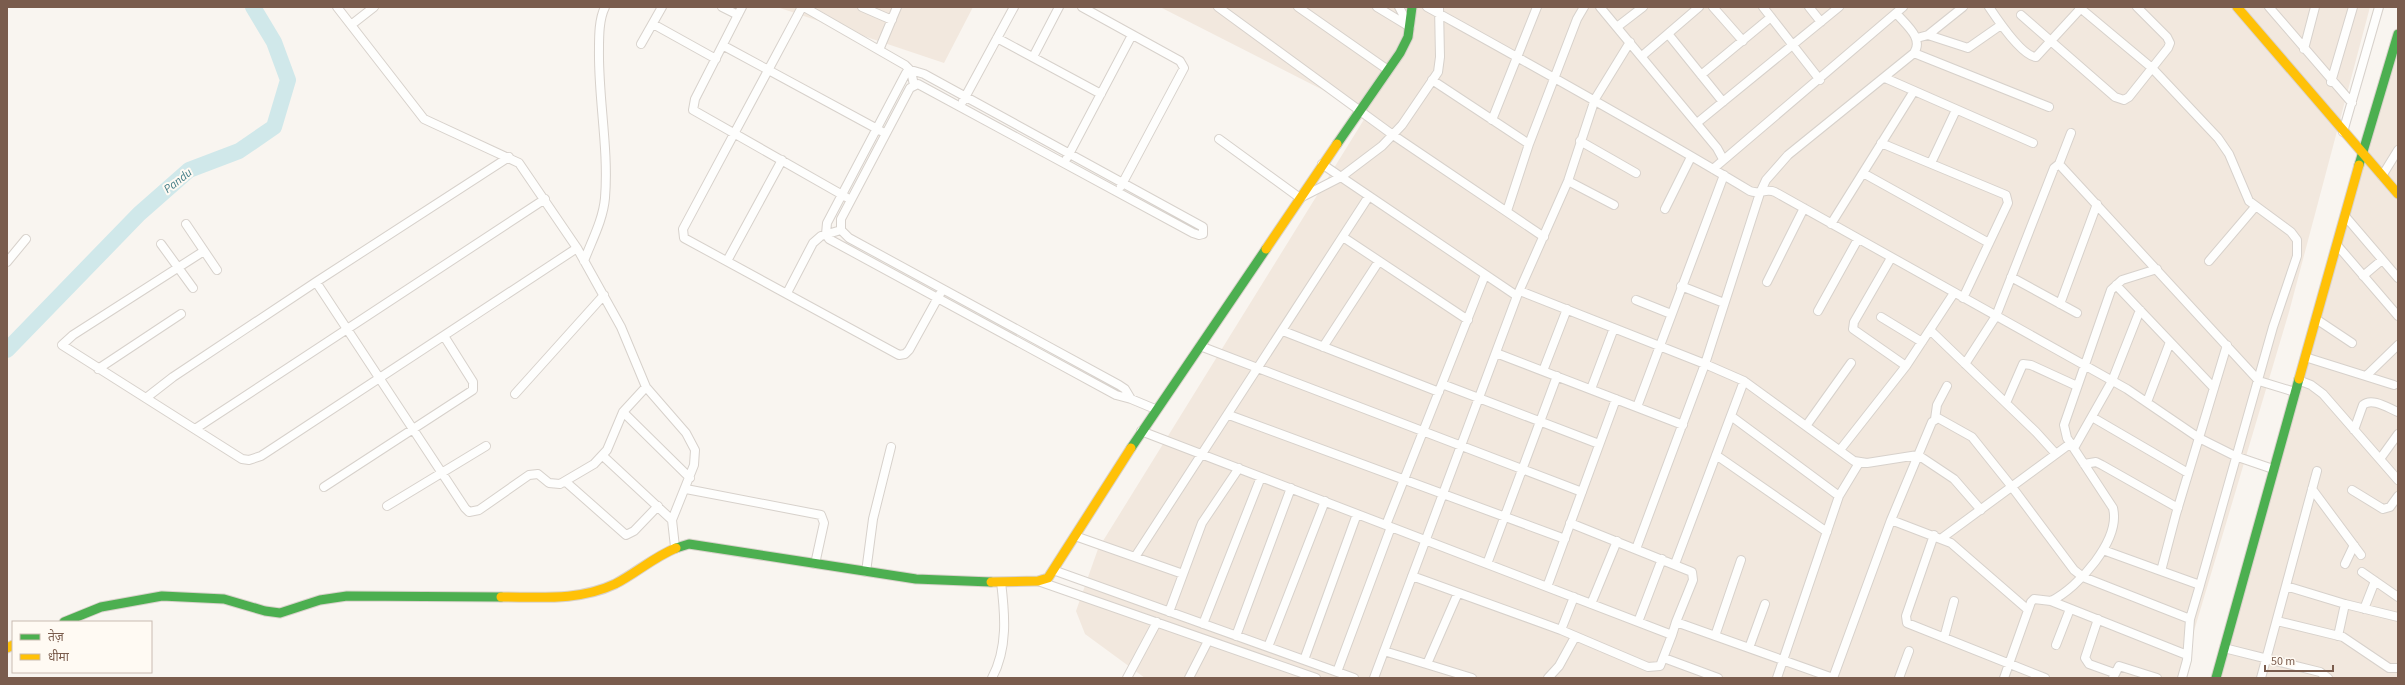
<svg xmlns="http://www.w3.org/2000/svg" width="2405" height="685" font-family="'Source Sans 3','Noto Sans Devanagari',sans-serif">
	<rect width="100%" height="100%" fill="#f9f5f0"/>
	<!-- residential -->
	<path fill="#f2e8de" d="M777,7H973L944,63Z
		M1160,7H2370L2289,312L2180,678H1145L1085,634L1076,611L1098,549L1368,113Z
		M2398,40V678H2220Z"/>
	<g fill="none" stroke-linecap="round" stroke-linejoin="round">
		<!-- river -->
		<path stroke="#d0e8ea" stroke-width="16" d="M7,350L139,214L189,170L239,151L274,127L288,80L274,42L253,7"/>
		<defs>
			<path id="street" d="M337,7L424,119L519,163L577,248L621,327L646,387L686,433L695,450L694,465L672,520L675,547
				M722,7L738,15
				M742,7L695,99L693,110L846,197
				M802,7L683,229L684,238L899,355L905,354L909,350L940,294
				M804,7L905,65L911,71L914,85
				M862,7L892,20
				M1082,7L1180,61L1184,68L1121,186
				M1218,7L1393,135L1544,237
				M1298,7L1388,70
				M1377,7L1410,27
				M1399,7L1409,26
				M1427,7C1535,67 1644,127 1750,191C1759,195 1766,188 1775,192L2127,389L2199,438L2235,456L2273,469
				M1600,7L1717,148L1723,159
				M1713,7L1743,41
				M1763,7L1820,80
				M1809,7L1821,22
				M1989,7C1997,19 2022,56 2036,57L2082,7
				M2079,7L2152,68L2218,138L2229,154L2249,201L2291,232L2297,240V256L2273,327L2200,585L2161,571L2176,514L2227,345
				M2269,7L2352,103
				M2021,15L2115,97L2124,100L2129,97L2168,48L2170,43L2167,37L2137,7
				M653,24L716,59
				M351,25L374,7
				M1617,27L1643,7
				M1669,35L1723,102
				M1928,35L1963,7
				M997,38L1101,94
				M1917,38L1928,35L1968,48L2001,25
				M641,44L662,7
				M724,46L881,131
				M2304,49L2315,7
				M879,50L897,7
				M1914,53L2049,107
				M1642,56L1699,7
				M1033,57L1059,7
				M1701,75L1771,17
				M1885,78L2033,143
				M1432,80L1529,144L1507,211
				M2331,82L2353,7
				M963,101L1014,7
				M1492,120L1537,7
				M1697,123L1839,7
				M2343,132L2379,7
				M1219,139L1300,198L1341,177L1517,296L1568,181L1595,99L1630,42
				M1580,141L1636,173
				M1881,143L2006,195L2008,203L1963,298
				M1529,144L1577,19L1584,7
				M1067,158L1132,35
				M1931,163L1956,110
				M1322,164L1341,177L1382,146L1402,125L1438,72L1440,57L1439,7
				M2059,164L2071,133
				M1713,169L1903,7
				M1863,173L1989,243
				M2382,176L2398,150
				M1568,181L1614,205
				M1665,209L1691,157
				M2345,216L2398,278
				M186,224L217,270
				M1831,224L1914,91
				M1343,237L1468,320
				M161,244L193,288
				M2337,245L2398,316
				M204,251L73,335L62,345L242,459L249,460L261,456L577,248
				M1891,258L1854,322L1853,329L1906,366L1954,293
				M584,261C592,240 603,220 605,198C609,148 598,98 599,49C599,36 599,19 605,7
				M727,261L782,160
				M2209,261L2255,207
				M7,262L26,239
				M2363,276L2382,260
				M2011,277L2077,313
				M316,282L465,508L469,512L479,510L529,475L538,474L549,483L560,484L594,464L607,450L623,412L646,387
				M1767,282L1804,208
				M2116,285L2214,388
				M1681,286L1724,303
				M1520,291L1705,364L1744,381L1854,461L1867,463L1918,455L1954,479L1981,510
				M787,293L813,243L821,236L841,230
				M1636,300L1671,314
				M2060,304L2097,204
				M1818,311L1858,239
				M1881,317L1922,342
				M2316,319L2352,343
				M1930,330L2036,432L2056,454
				M1283,331L1439,392
				M1200,346L1582,492
				M1323,347L1379,261
				M1496,353L1683,425
				M2305,357L2394,385
				M1965,364L1996,316L2054,168L2059,164L2259,381L2295,392
				M98,369L181,314
				M1543,371L1567,309
				M2366,376L2398,345
				M2298,380L2311,385L2323,394L2398,480
				M1442,384L1599,444
				M1591,389L1614,328
				M515,394L604,295
				M146,398L173,377L316,282L509,157
				M1131,399L1125,389L1119,385L849,238L841,230V219L910,88L918,84L1193,233L1199,235L1203,234V227L924,74L914,71L906,73L827,223L826,234L829,239L1116,395L1131,399L1155,409
				M2147,402L2170,342
				M2006,403L2023,364L2031,365L2077,386
				M1637,407L1724,175
				M623,412L690,478
				M1229,415L1565,539
				M1731,416L1839,496
				M2092,417L2188,473
				M1935,419L1937,405L1947,386
				M1806,426L1851,363
				M195,429L545,199
				M2354,430L2363,405C2372,397 2388,408 2398,412
				M1141,431L1672,635L1676,622L1833,678
				M2074,448L2112,381L2140,310
				M1840,450L1906,366
				M1716,455L1827,532
				M603,456L672,520
				M2380,459L2398,434
				M2084,464L2096,462L2102,465L2178,508
				M566,482L626,535L634,531L658,506
				M324,487L473,390V382L444,336
				M686,489L821,515L824,523L815,564
				M2312,489L2361,555
				M2352,490L2383,509L2390,507L2398,496
				M387,506L486,446
				M1891,520L1951,543L2027,609
				M1570,523L1692,572L1693,580L1676,622
				M1386,525L1485,275
				M1934,535L1906,616L1907,623L2045,678
				M1075,536L1183,574
				M1942,538L2071,443
				M1636,549L1705,364L1760,193L1766,180L1788,155L1914,53C1924,38 1906,25 1896,13
				M2103,550L2161,571
				M1135,557L1369,196
				M1487,564L1557,376
				M1675,564L1744,381
				M2345,564L2354,545
				M1053,570L1354,678
				M866,572L873,519L891,447
				M2362,572L2398,597
				M1412,576L1561,630L1648,667L1660,666L1672,635
				M1038,581L1316,678
				M2286,586L2345,604L2398,617
				M1547,587L1616,399
				M2051,601L2187,655
				M1591,604L1617,541
				M2364,609L2375,581
				M1169,612L1202,523L1239,468
				M2098,619L2085,658L2089,664L2114,673
				M2277,621L2343,637L2389,668H2398
				M1638,622L1662,559
				M1203,624L1261,477
				M1561,630L1574,597
				M1236,636L1291,488
				M1715,636L1741,560
				M2338,636L2345,604
				M1944,638L1954,601
				M2056,645L2070,609
				M1268,647L1325,501
				M1749,648L1765,604
				M2224,648L2320,672L2328,678
				M1384,651L1472,678
				M1664,658L1718,678
				M1304,660L1357,514
				M1427,664L1458,593
				M1337,672L1391,527
				M992,678C1008,648 1005,614 1001,582
				M1127,678L1157,622
				M1189,678L1208,641
				M1374,678L1517,296
				M1548,678L1559,666L1575,637
				M1777,678L1839,496L1859,463
				M1833,678L1891,520L1932,422L1938,418L1972,437L2012,487L2074,570L2083,577L2190,619L2200,585
				M1899,678L1909,651
				M2004,678L2031,602L2034,599L2051,601C2078,588 2121,540 2113,508L2067,438L2064,425L2111,290L2122,280L2157,269
				M2113,678L2119,666L2157,678
				M2182,678L2187,660L2190,619
				M2261,678L2317,471"/>
			<path id="fast" d="M1337,144L1400,53L1408,37L1412,7
				M2359,165L2398,34
				M1131,448L1266,249
				M676,548L689,544L916,579L991,582
				M64,622L101,607L162,596L224,599L265,611L280,613L320,600L347,596L501,597
				M2216,678L2299,379"/>
			<path id="slow" d="M2237,7L2398,194
				M1266,249L1337,144
				M2299,379L2359,165
				M991,582L1038,581L1048,578L1131,448
				M501,597C540,597 579,601 615,584C636,573 654,557 676,548
				M7,648L13,645"/>
		</defs>
		<!-- street casing -->
		<use href="#street" stroke="#d7d1cb" stroke-width="10"/>
		<!-- fast casing -->
		<use href="#fast" stroke="#d9d2cb" stroke-width="11"/>
		<!-- slow casing -->
		<use href="#slow" stroke="#d9d2cb" stroke-width="11"/>
		<!-- street -->
		<use href="#street" stroke="#fefefd" stroke-width="8"/>
		<!-- fast -->
		<use href="#fast" stroke="#4caf50" stroke-width="9"/>
		<!-- slow -->
		<use href="#slow" stroke="#ffc107" stroke-width="9"/>
	</g>
	<g text-anchor="middle" dominant-baseline="central" stroke-width="4" stroke-linejoin="round" paint-order="stroke">
		<!-- water labels -->
		<g font-size="12" font-style="italic" fill="#437c86" stroke="#fffaf3">
			<text transform="translate(178 181) rotate(-38)">Pandu</text>
		</g>
	</g>
	<!-- border -->
	<rect width="2405" height="685" fill="none" stroke="#7a5c4d" stroke-width="16"/>
	<!-- legend -->
	<rect x="12" y="621" width="140" height="52" fill="#fffaf3" stroke="#cabbb1"/>
	<rect x="20" y="634" width="20" height="6" fill="#4caf50" stroke="#cabbb1"/>
	<text x="48" y="641" font-size="12" fill="#7a5c4d">तेज़</text>
	<rect x="20" y="654" width="20" height="6" fill="#ffc107" stroke="#cabbb1"/>
	<text x="48" y="661" font-size="12" fill="#7a5c4d">धीमा</text>
	<!-- scale -->
	<path d="M2265 665v6h68v-6" fill="none" stroke="#7a5c4d" stroke-width="2"/>
	<text x="2271" y="665" font-size="12" fill="#7a5c4d" stroke="#fffaf3" stroke-width="3" paint-order="stroke">50 m</text>
</svg>
